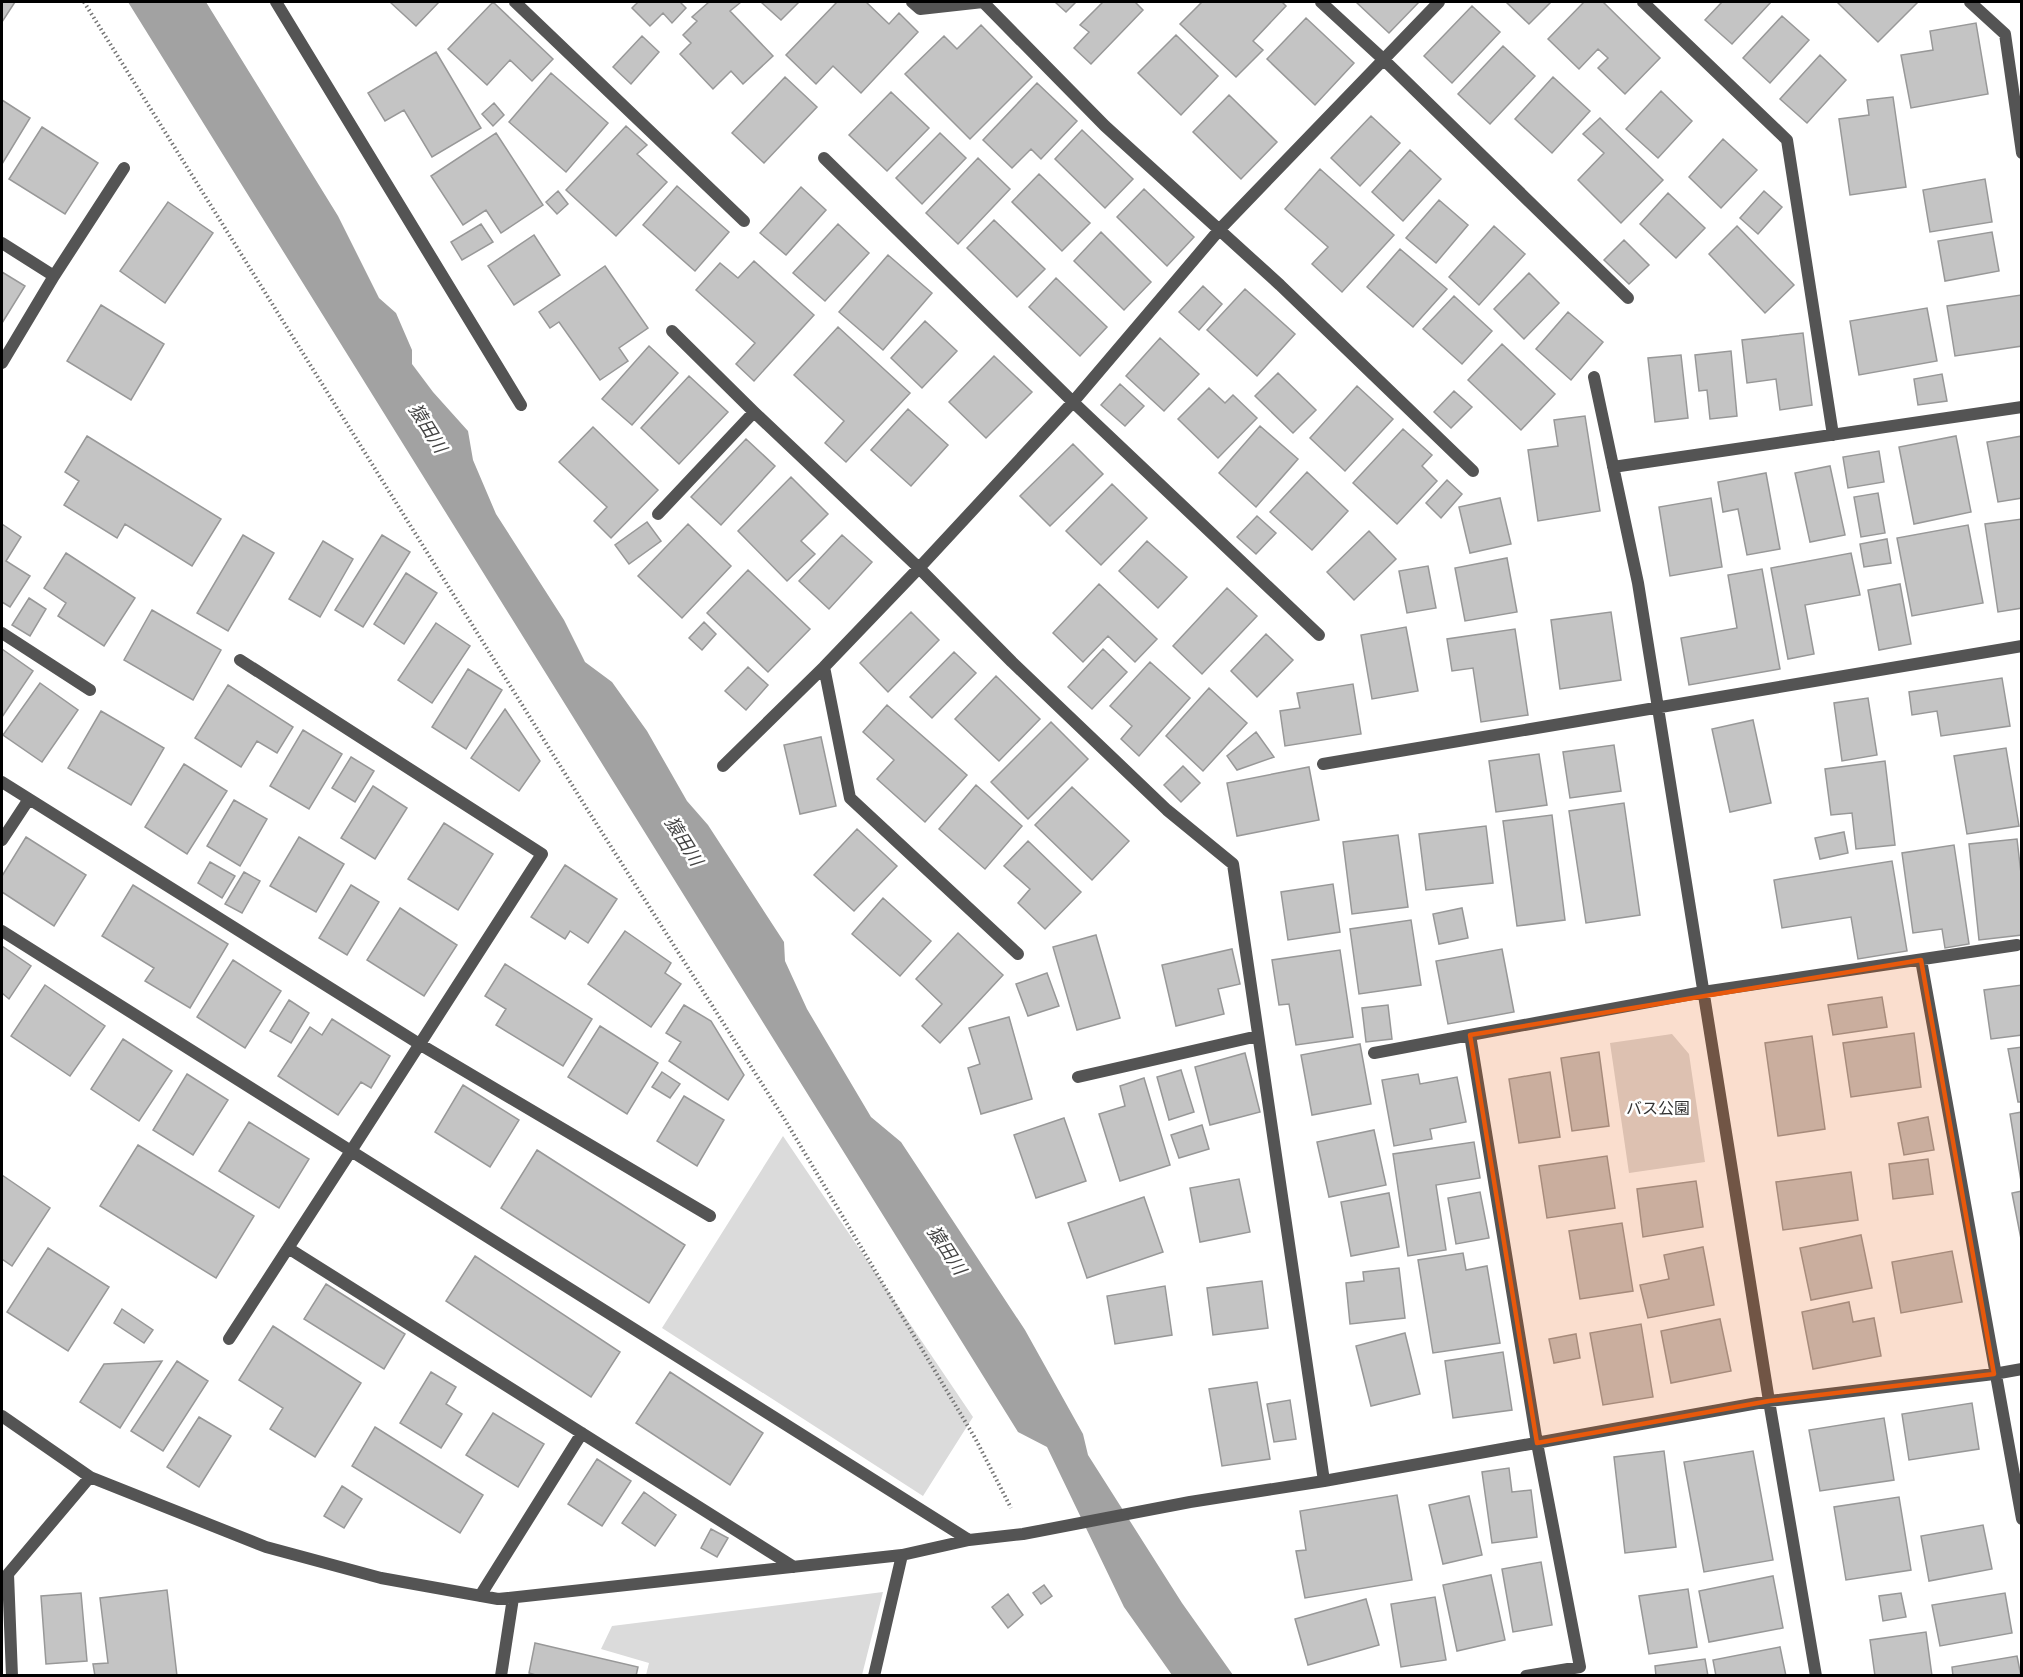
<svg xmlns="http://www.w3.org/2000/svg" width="2023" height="1677" font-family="'PT Sans','Noto Sans JP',sans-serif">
	<rect width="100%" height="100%" fill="#fff"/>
	<!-- green -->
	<path fill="#dbdbdb" d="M1672,1034L1689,1054L1705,1162L1629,1173L1610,1043Z
		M783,1136L973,1417L923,1496L662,1328Z
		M883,1592L862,1675H646L649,1663L601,1649L612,1626Z"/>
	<!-- water -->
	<path fill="#a2a2a2" d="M128,2H206L338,216L379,298L396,313L412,350V364L433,392L468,431L473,460L496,514L564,620L585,662L612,682L647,731L687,801L708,825L784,942L785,961L807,1009L871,1117L901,1142L1025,1330L1083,1434L1088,1455L1182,1603L1233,1675H1172L1124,1607L1047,1447L1018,1432Z"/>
	<!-- building -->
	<path fill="#c4c4c4" stroke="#989898" stroke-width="1.5" d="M2,2H15L2,22Z
		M390,2H439L416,26Z
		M493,2L553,59L532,81L510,60L487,85L448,49Z
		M635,2H680L686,8L672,23L663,13L650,26L632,8L637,3Z
		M709,2H741L730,11L773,56L743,84L731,71L713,89L680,54L691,43L683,35L697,21L692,17Z
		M761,2H799L781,20Z
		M837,2H866L889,24L899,13L918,32L861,93L833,66L816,84L786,55Z
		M1055,2H1076L1066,12Z
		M1103,2H1135L1143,10L1091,64L1074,48L1089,32L1080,25Z
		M1202,2H1282L1286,6L1253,41L1263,50L1236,77L1180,24Z
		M1356,2H1419L1389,33Z
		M1506,2H1551L1529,24Z
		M1584,2H1603L1660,58L1625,94L1598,68L1608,58L1598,49L1579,69L1548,39Z
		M1722,2H1771L1732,44L1705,20Z
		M1837,2H1918L1878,42Z
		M1472,6L1500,32L1452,83L1424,56Z
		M1782,16L1809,40L1770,83L1743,58Z
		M1306,18L1354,63L1315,105L1267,59Z
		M1976,23L1988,94L1911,108L1901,55L1933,50L1930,31Z
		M981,25L1032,77L970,139L905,74L944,36L957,49Z
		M1176,35L1218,76L1181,115L1138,73Z
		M642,36L659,52L631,84L613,67Z
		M1503,46L1535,76L1490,124L1458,94Z
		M436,52L481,128L432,157L404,110L385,121L368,93Z
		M1820,55L1846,80L1807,123L1780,99Z
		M551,73L608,123L566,172L509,122Z
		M785,77L817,107L764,163L732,133Z
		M1553,77L1590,111L1552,153L1515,119Z
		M1037,83L1077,121L1041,159L1031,149L1012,168L983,140Z
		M1661,91L1692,121L1658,158L1626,129Z
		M891,92L929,128L887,171L849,135Z
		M1229,95L1277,142L1241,179L1193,132Z
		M1893,97L1906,187L1850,195L1839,119L1869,115L1867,100Z
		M2,100L30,118L2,164Z
		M494,103L504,115L493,126L482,114Z
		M1371,116L1400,143L1360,186L1331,158Z
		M1600,118L1663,180L1621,223L1578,180L1604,153L1583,134Z
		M626,126L647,145L637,154L667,182L616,236L566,190Z
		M42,127L98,163L65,214L9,179Z
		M1082,130L1133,179L1105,208L1055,159Z
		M496,133L543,205L501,233L486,210L463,225L431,176Z
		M940,133L966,158L922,204L896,178Z
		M1723,139L1757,170L1721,208L1689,177Z
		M1410,150L1441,179L1403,221L1372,192Z
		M978,158L1010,189L958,244L926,213Z
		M1320,169L1394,235L1342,292L1312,264L1328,247L1285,209Z
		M1039,174L1090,223L1062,251L1012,202Z
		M1985,179L1992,222L1930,232L1923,190Z
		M677,186L729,232L695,271L643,225Z
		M801,187L826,210L786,255L760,233Z
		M1144,189L1194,237L1167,266L1117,217Z
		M558,191L568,204L557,214L546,202Z
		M1764,191L1782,207L1758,234L1740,218Z
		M1668,193L1705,228L1676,258L1640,224Z
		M1439,200L1468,225L1436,263L1406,238Z
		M168,202L213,233L165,303L120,271Z
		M994,220L1045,269L1017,297L967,248Z
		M481,224L493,242L462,260L451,242Z
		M838,224L869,253L825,301L793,273Z
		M1494,226L1525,254L1479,305L1449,277Z
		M1737,226L1794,285L1765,313L1709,254Z
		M1101,232L1151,282L1124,310L1074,261Z
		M1992,232L1999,271L1945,281L1938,241Z
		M534,235L560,275L514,305L488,266Z
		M1624,240L1649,265L1629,284L1604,260Z
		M1400,249L1447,289L1413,327L1367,287Z
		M888,255L932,293L883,350L839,312Z
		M754,261L814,315L754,381L736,364L755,343L696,290L720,263L738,278Z
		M605,266L648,328L619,348L628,361L600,380L559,322L550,328L539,312Z
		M2,272L25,286L2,323Z
		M1529,273L1559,303L1524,339L1494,309Z
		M1056,278L1107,327L1080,356L1029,307Z
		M1203,286L1222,304L1199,330L1179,312Z
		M1245,289L1295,334L1257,376L1207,330Z
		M2021,295L2022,346L1955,356L1947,306Z
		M1454,296L1492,331L1462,364L1423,329Z
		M101,305L164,344L131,400L67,361Z
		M1927,308L1937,361L1859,375L1850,321Z
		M1568,312L1603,342L1571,380L1536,349Z
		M925,321L957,351L922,388L891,358Z
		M838,327L910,393L846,462L825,443L844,421L794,375Z
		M1803,333L1812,405L1780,410L1776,379L1747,383L1742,340Z
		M1160,338L1199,374L1164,411L1126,376Z
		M1502,344L1555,394L1521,430L1468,380Z
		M649,346L678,373L632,425L602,399Z
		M1731,351L1737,416L1710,419L1707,390L1699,391L1695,355Z
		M1681,355L1688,418L1655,422L1648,358Z
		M994,356L1032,392L986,438L949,402Z
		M1278,373L1316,410L1293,433L1255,396Z
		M1942,374L1947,401L1918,405L1914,379Z
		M689,376L728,412L679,464L641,428Z
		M1120,384L1144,406L1125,426L1101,405Z
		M1357,386L1393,419L1345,471L1310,438Z
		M1209,388L1225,403L1233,395L1257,418L1218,458L1178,419Z
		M1454,391L1472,407L1451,428L1434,412Z
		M908,409L948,445L911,486L871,450Z
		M1585,416L1600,511L1538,521L1528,450L1558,446L1554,420Z
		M1260,426L1298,459L1256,507L1219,473Z
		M593,427L658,490L611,538L594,521L607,507L559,462Z
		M1403,429L1432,455L1422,466L1437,481L1397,524L1353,483Z
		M87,436L221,519L192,566L125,524L117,538L64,505L79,481L65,472Z
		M1956,436L1971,512L1914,524L1899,447Z
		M2022,436V498L1998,502L1987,442Z
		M746,439L775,466L721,525L691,497Z
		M1073,444L1103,474L1050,526L1020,496Z
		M1879,451L1884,482L1848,488L1843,457Z
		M1830,466L1845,535L1810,542L1795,473Z
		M1307,472L1348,511L1312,550L1270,512Z
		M1766,473L1780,549L1747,555L1738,509L1723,512L1718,482Z
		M791,477L828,514L801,541L815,554L787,581L738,531Z
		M1447,480L1462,494L1441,518L1426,503Z
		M1112,484L1147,518L1101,565L1066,531Z
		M1878,493L1885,533L1861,537L1854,497Z
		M1500,498L1511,544L1470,553L1459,507Z
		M1711,498L1722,567L1670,576L1659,507Z
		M1257,516L1276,533L1256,554L1237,537Z
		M2022,519V608L1998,612L1985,524Z
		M647,522L661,541L629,564L615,545Z
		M2,524L21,537L6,561L30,576L10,607L2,602Z
		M688,524L731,566L682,618L638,576Z
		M1968,525L1983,603L1912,616L1897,538Z
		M1369,531L1396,559L1354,600L1327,572Z
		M243,535L274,553L228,631L197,613Z
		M382,535L410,552L363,627L335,610Z
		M842,535L872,562L829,609L799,581Z
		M1887,539L1891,563L1864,567L1860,544Z
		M323,541L353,559L320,617L289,599Z
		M1147,541L1187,577L1158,608L1119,571Z
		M66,553L135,598L104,646L58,616L66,603L44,588Z
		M1851,553L1860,595L1805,605L1814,654L1788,659L1771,568Z
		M1507,558L1517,612L1465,621L1455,568Z
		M1428,566L1436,608L1407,613L1399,571Z
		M1762,569L1780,669L1689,685L1681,638L1737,628L1728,575Z
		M748,570L810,629L768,672L707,613Z
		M406,573L437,593L404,644L374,624Z
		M1099,584L1157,639L1135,662L1108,636L1083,662L1053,633Z
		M1900,584L1911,644L1879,650L1868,590Z
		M1227,588L1257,616L1202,674L1173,646Z
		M29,598L46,609L30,636L12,625Z
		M152,610L221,650L193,700L124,660Z
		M911,612L939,640L888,692L860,663Z
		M1611,612L1621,680L1560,689L1551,620Z
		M704,622L716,634L702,650L689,638Z
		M436,623L470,646L432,703L398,680Z
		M1406,627L1418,691L1372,699L1361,635Z
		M1515,629L1528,715L1481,722L1473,668L1452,671L1447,639Z
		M1266,634L1293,660L1257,697L1231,671Z
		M2,649L33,671L2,717Z
		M1103,649L1127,672L1092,709L1068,687Z
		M954,652L976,673L932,718L910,697Z
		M1150,662L1190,698L1139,756L1121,739L1132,726L1110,706Z
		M748,667L768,685L746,710L725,691Z
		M468,669L502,690L466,749L432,727Z
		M996,676L1040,719L999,761L955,719Z
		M2002,678L2010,726L1941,736L1937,711L1912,715L1909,692Z
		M40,683L78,710L42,762L3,735Z
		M1353,684L1361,734L1285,746L1280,711L1300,708L1297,693Z
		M228,685L293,727L277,753L257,741L241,767L195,738Z
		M1209,688L1247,723L1203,771L1166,736Z
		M1868,698L1877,755L1842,761L1834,703Z
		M887,705L967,775L925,822L877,779L894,760L863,732Z
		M505,709L540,761L519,791L471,758Z
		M101,711L164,748L131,805L68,768Z
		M1753,720L1771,803L1730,812L1712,729Z
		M1051,722L1088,759L1028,819L991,782Z
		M303,730L342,754L309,809L270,786Z
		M1256,732L1274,757L1237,770L1227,756Z
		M821,737L836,806L800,814L784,745Z
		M1614,745L1621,791L1570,798L1563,752Z
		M2006,748L2019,826L1967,834L1954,756Z
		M1539,754L1547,805L1496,812L1489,761Z
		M351,757L374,771L355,802L332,788Z
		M1885,761L1895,845L1856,849L1852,813L1831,815L1825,769Z
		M184,764L227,791L187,854L145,827Z
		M1183,766L1200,783L1181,802L1164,785Z
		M1309,767L1319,820L1237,836L1227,783Z
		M976,785L1022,826L985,869L939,829Z
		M373,786L407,808L375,859L341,838Z
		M1072,787L1129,841L1092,880L1035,825Z
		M234,800L267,819L240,866L207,846Z
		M1624,803L1640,915L1586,923L1569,811Z
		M1552,815L1565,920L1517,926L1503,821Z
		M444,823L493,854L458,910L408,879Z
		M1486,826L1493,883L1426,890L1419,834Z
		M857,829L897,866L854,911L814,875Z
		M1844,832L1848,853L1820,859L1815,838Z
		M1398,835L1408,907L1352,914L1343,842Z
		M26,837L86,875L54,926L2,892V876Z
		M299,837L344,864L316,912L270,886Z
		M2017,839L2022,882V935L1979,940L1969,844Z
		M1028,841L1081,892L1045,929L1018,903L1030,889L1004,866Z
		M1954,845L1969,944L1945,948L1942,929L1913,933L1902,853Z
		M1892,861L1907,951L1858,959L1851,917L1782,928L1774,880Z
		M210,862L235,876L222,898L198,883Z
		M565,865L617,899L588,943L570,931L565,939L531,917Z
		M244,872L260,881L242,913L225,904Z
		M1333,884L1340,932L1288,940L1281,892Z
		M133,885L228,944L190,1008L145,981L154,968L102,936Z
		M351,885L379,902L347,955L319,938Z
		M883,898L931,941L900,976L852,934Z
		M400,908L457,945L424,996L367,960Z
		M1462,908L1468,938L1439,944L1433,914Z
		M1411,920L1421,985L1359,994L1350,929Z
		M625,931L671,963L665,973L681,984L651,1027L588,984Z
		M958,933L1003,975L940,1043L922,1026L942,1004L916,979Z
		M1096,935L1120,1018L1077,1030L1053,947Z
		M2,946L31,966L9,999L2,993Z
		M1232,949L1240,984L1218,989L1224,1014L1176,1026L1162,965Z
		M1502,949L1514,1012L1448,1024L1436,961Z
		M1340,950L1353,1037L1296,1045L1289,1004L1279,1005L1272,960Z
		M233,960L281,991L245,1048L197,1017Z
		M505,964L592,1019L563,1066L496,1025L506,1009L485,996Z
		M1047,973L1059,1006L1028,1016L1016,984Z
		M45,985L105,1026L70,1076L11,1036Z
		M2022,985V1035L1991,1039L1984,990Z
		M1882,997L1887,1027L1833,1035L1828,1005Z
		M289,1000L309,1013L291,1043L270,1031Z
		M684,1005L711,1021L744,1075L728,1100L669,1061L681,1042L666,1033Z
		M1388,1005L1392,1039L1366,1042L1362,1008Z
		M1009,1017L1032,1099L981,1114L968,1068L980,1064L969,1028Z
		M332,1019L390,1056L371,1088L361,1082L338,1115L278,1076L310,1027L322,1035Z
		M600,1026L658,1063L627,1114L568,1077Z
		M1914,1033L1921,1087L1851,1097L1843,1043Z
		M1812,1036L1825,1129L1778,1136L1765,1043Z
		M123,1039L172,1071L139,1121L91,1089Z
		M1360,1044L1371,1104L1312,1115L1301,1055Z
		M2022,1047V1102H2018L2008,1049Z
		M1599,1052L1609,1126L1572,1131L1561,1058Z
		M1245,1053L1260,1112L1210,1125L1195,1067Z
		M1181,1070L1194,1112L1169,1120L1157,1077Z
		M662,1072L680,1084L670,1098L652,1087Z
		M1550,1072L1560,1137L1519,1143L1509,1079Z
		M187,1074L228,1100L193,1155L153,1130Z
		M1418,1074L1420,1084L1457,1077L1466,1122L1430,1129L1432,1139L1394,1146L1382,1080Z
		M1144,1078L1170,1165L1120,1181L1099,1114L1125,1106L1120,1086Z
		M463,1085L519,1120L490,1167L435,1132Z
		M684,1096L724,1120L697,1166L657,1141Z
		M2022,1112V1181H2021L2010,1114Z
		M1928,1117L1934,1150L1904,1155L1898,1123Z
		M1064,1118L1086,1181L1036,1198L1014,1135Z
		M249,1122L309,1159L279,1208L219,1171Z
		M1202,1125L1209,1149L1179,1158L1171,1135Z
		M1374,1130L1386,1185L1329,1197L1317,1142Z
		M1474,1142L1480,1178L1436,1185L1446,1250L1408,1256L1393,1154Z
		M138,1145L254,1216L216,1278L100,1206Z
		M537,1150L685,1245L649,1303L501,1208Z
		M1607,1156L1615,1208L1547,1218L1539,1166Z
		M1928,1159L1933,1194L1893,1199L1889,1164Z
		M1851,1172L1858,1220L1783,1230L1776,1182Z
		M2,1175L50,1208L12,1266L2,1259Z
		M1239,1179L1250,1232L1200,1242L1190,1188Z
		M1696,1181L1703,1227L1643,1237L1637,1189Z
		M2022,1191V1244L2012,1193Z
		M1480,1192L1489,1238L1456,1244L1448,1198Z
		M1389,1193L1399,1247L1351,1256L1341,1202Z
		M1144,1197L1163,1252L1087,1278L1068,1223Z
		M1622,1223L1633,1291L1580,1299L1569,1231Z
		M1861,1235L1872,1288L1811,1300L1800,1248Z
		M1703,1247L1714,1305L1648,1318L1640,1285L1669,1279L1664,1255Z
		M48,1248L109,1287L68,1351L7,1312Z
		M1952,1251L1962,1302L1901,1313L1892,1262Z
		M1463,1253L1466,1270L1487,1266L1500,1343L1433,1353L1418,1260Z
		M475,1256L620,1352L591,1397L446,1301Z
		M1399,1268L1405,1318L1350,1324L1346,1283L1364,1281L1363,1272Z
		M1262,1281L1268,1328L1213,1335L1207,1288Z
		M326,1284L405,1334L384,1369L304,1319Z
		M1165,1286L1172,1335L1115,1344L1107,1296Z
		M1849,1302L1853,1322L1874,1318L1881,1356L1813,1369L1802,1312Z
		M122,1309L153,1330L144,1343L114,1323Z
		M1720,1319L1731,1371L1671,1383L1661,1331Z
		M1641,1324L1653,1397L1603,1405L1590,1333Z
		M273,1326L361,1383L315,1457L270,1429L283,1408L239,1380Z
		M1405,1333L1420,1394L1371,1406L1356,1346Z
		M1576,1334L1580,1358L1554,1363L1549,1339Z
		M1503,1352L1512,1410L1453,1418L1445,1361Z
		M162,1361L120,1428L80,1402L104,1364Z
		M177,1361L208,1381L163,1451L131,1431Z
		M431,1372L456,1387L446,1404L462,1414L441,1448L400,1423Z
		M670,1372L763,1433L730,1485L636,1423Z
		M1257,1382L1270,1459L1222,1466L1209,1389Z
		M1290,1400L1296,1439L1274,1442L1267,1404Z
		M1972,1403L1979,1449L1909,1460L1902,1414Z
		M493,1413L544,1444L518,1487L466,1455Z
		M199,1417L231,1436L199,1487L167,1467Z
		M1884,1418L1894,1480L1820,1491L1809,1430Z
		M375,1427L483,1495L460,1533L352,1466Z
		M1664,1451L1676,1547L1625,1553L1614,1457Z
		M1753,1451L1773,1560L1704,1572L1684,1462Z
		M597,1459L631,1481L602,1526L568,1504Z
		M1509,1468L1512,1492L1531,1490L1537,1537L1492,1543L1482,1472Z
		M342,1486L362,1499L344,1528L324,1516Z
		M644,1492L676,1515L655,1546L622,1523Z
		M1397,1495L1412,1580L1305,1598L1296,1551L1306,1550L1300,1511Z
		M1469,1496L1482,1555L1443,1564L1429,1505Z
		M1899,1497L1911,1570L1846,1580L1834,1507Z
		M1983,1525L1992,1569L1929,1581L1921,1536Z
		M711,1529L728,1538L717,1557L701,1548Z
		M1541,1562L1552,1625L1513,1632L1502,1569Z
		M1491,1575L1505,1640L1457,1651L1443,1585Z
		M1773,1576L1783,1628L1709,1642L1699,1591Z
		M1044,1585L1052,1596L1041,1604L1033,1593Z
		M1688,1589L1697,1647L1649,1654L1639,1596Z
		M167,1590L177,1676H95L93,1664L108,1663L100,1598Z
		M81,1593L87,1661L46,1664L41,1596Z
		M1901,1593L1906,1617L1883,1621L1879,1596Z
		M2005,1593L2012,1633L1940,1646L1932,1605Z
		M1008,1594L1023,1615L1008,1628L992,1607Z
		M1435,1597L1446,1660L1401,1667L1391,1604Z
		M1366,1599L1379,1645L1308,1665L1295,1619Z
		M1926,1632L1932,1676H1875L1870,1640Z
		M535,1643L638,1667L636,1676H539L529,1673Z
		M1780,1647L1786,1676H1716L1713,1660Z
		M2017,1656L2021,1676H1953L1952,1667Z
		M1705,1659L1708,1676H1656L1655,1666Z"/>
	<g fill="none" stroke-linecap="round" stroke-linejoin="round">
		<!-- path -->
		<path stroke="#767676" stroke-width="4" stroke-dasharray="1.5 3" stroke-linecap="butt" d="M84,2L587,809L785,1120L975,1438L1011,1508"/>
		<!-- street -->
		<path stroke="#545454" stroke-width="12" d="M276,2L521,405
			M515,2L744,221
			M912,2L920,9L983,2
			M983,2L1105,126L1280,285L1473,471
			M1321,2L1383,59L1628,298
			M1643,2L1787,140L1833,435
			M1970,2L2005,34L2022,153
			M824,158L1073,402L1319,635
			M2,243L54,276
			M672,331L754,412L919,568L1012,662L1167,810L1233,864L1324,1481
			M2,363L54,276L124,168
			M1594,377L1638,583L1769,1401L1816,1676
			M1613,467L2022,407
			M658,514L754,412
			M2,633L90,690
			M240,660L542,854L351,1151L969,1540
			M824,667L850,798L1018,954
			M1323,764L2022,646
			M723,766L824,667L919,568L1073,402L1220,229L1439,2
			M2,782L421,1045L710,1216
			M2,840L29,799
			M2,931L351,1151L229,1339
			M1921,960L2022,1519
			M1374,1053L1470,1035
			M1078,1077L1258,1036
			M288,1248L794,1567
			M2,1416L90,1477L266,1547L381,1578L498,1599L902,1555L969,1540L1023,1534L1190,1502L1324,1481L1769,1401L1994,1374L2022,1369
			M480,1596L582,1433
			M12,1676L8,1574L90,1477
			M501,1676L513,1598
			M874,1676L902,1555
			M1526,1676L1580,1667L1537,1443L1470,1035L1703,992L2017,945"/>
	</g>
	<!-- marked area -->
	<path fill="#e8590c" fill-opacity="0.2" stroke="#e8590c" stroke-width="4.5" stroke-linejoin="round" d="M1921,960L1994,1374L1769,1401L1537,1443L1470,1035Z"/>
	<g text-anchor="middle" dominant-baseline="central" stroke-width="5" stroke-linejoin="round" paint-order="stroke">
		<!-- park labels -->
		<g font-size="16" fill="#323232" stroke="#fff">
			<text x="1658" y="1108">バス公園</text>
		</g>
		<!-- water labels -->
		<g font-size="18" font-style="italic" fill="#434343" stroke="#fff">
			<text transform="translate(428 428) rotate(58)">猿田川</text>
			<text transform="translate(684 841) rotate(58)">猿田川</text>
			<text transform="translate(947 1250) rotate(57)">猿田川</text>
		</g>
	</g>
	<!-- border -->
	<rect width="2023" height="1677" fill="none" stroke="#000000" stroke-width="6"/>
</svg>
